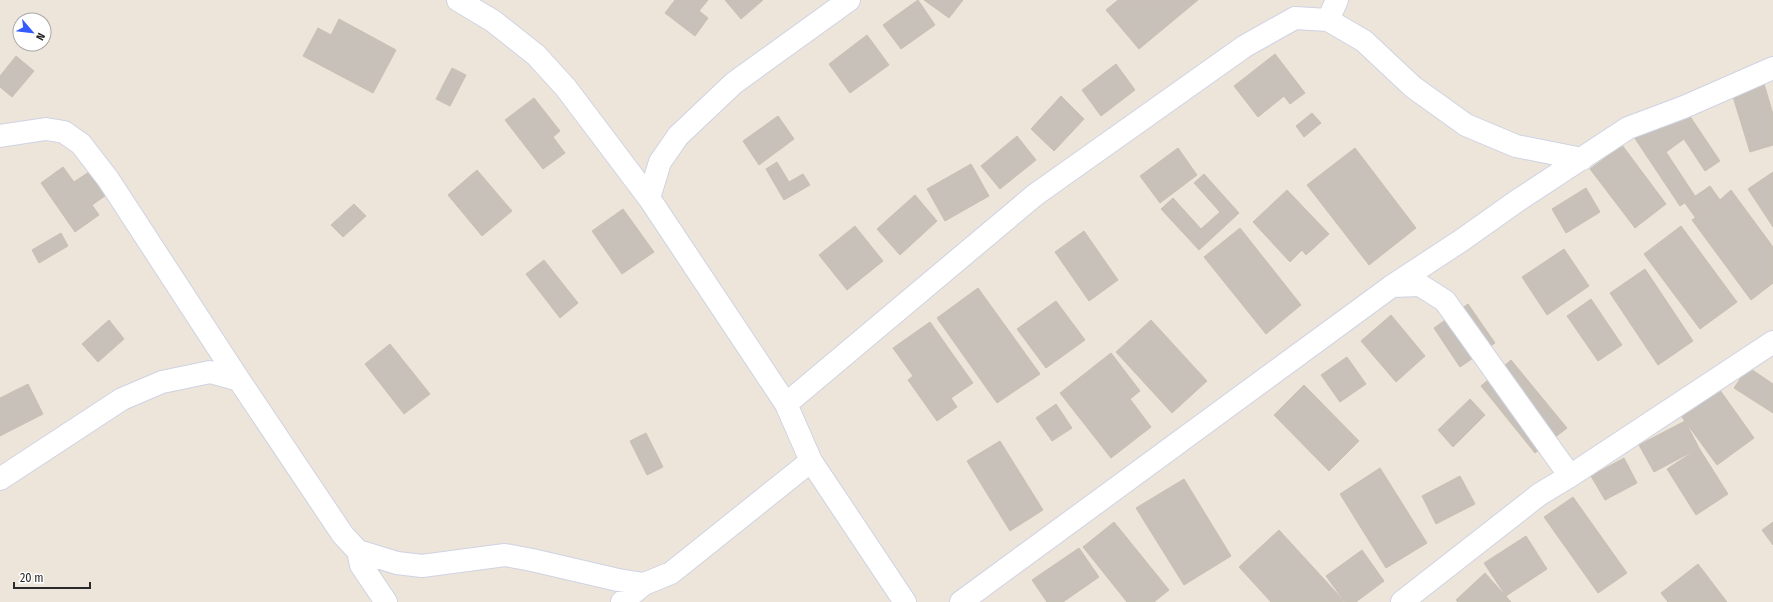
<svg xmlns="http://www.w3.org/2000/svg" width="1773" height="602" font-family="'Fira Sans Condensed',sans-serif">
	<rect width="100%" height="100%" fill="#ede4da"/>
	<!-- building -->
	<path fill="#c8c1ba" stroke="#c8c0b3" d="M675,0H708L699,11L708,18L695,36L665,13Z
		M725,0H763L741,19Z
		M918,0L935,25L901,49L883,25Z
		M924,0H963L949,18Z
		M1118,0H1198L1139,49L1106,10Z
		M339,19L396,50L373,93L303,56L318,28L331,35Z
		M867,35L889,65L850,93L829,64Z
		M1275,54L1305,93L1290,104L1284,96L1258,117L1234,86Z
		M16,56L34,71L12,97L0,87V76Z
		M1116,64L1135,90L1101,116L1082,90Z
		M1759,67L1773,114V145L1750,152L1727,77Z
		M452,68L466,75L450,106L436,99Z
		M1061,96L1084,119L1054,151L1031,129Z
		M534,98L560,131L553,137L565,153L543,169L505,120Z
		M1667,102L1678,118L1687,112L1720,161L1705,171L1684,139L1666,152L1695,196L1680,206L1628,128Z
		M1312,113L1321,123L1304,137L1296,126Z
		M778,116L794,139L759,165L743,141Z
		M1017,136L1036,160L1000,189L981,166Z
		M1622,145L1666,204L1635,228L1590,169Z
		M1178,148L1197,175L1160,203L1140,176Z
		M1355,148L1416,228L1369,265L1307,185Z
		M777,162L789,182L803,174L810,185L784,200L766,169Z
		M971,164L989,196L945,221L927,189Z
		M63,167L74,182L92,170L109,193L92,205L99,215L75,232L41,183Z
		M477,170L512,211L482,236L448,195Z
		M1773,172V227L1748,189Z
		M1204,174L1239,213L1199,250L1161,209L1173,198L1201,229L1220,212L1194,183Z
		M1710,186L1720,200L1695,217L1685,203Z
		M1586,188L1600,212L1566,233L1552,209Z
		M1287,190L1329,234L1306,255L1302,250L1290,262L1253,222Z
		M1731,190L1773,247V283L1751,300L1692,220L1720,200Z
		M915,195L937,221L900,255L877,229Z
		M354,204L366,216L343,237L331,225Z
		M623,209L654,252L622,274L592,231Z
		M855,226L883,261L847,290L819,255Z
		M1681,226L1737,302L1700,329L1644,254Z
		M1240,228L1301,305L1266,334L1204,257Z
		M1084,231L1118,280L1089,301L1055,252Z
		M61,233L68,246L39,263L32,250Z
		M1564,249L1589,286L1547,315L1522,277Z
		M544,260L578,303L560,318L526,274Z
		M1645,269L1693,341L1658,365L1610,293Z
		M978,288L1040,374L997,403L937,318Z
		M1591,299L1622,345L1598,361L1567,316Z
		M1056,301L1085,340L1046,368L1017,329Z
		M1468,304L1495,343L1460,367L1434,328Z
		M1391,315L1425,356L1396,382L1361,341Z
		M109,320L124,339L98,362L82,344Z
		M1151,320L1207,381L1172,413L1116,352Z
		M930,322L973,383L951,398L957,407L937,421L908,380L913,376L893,348Z
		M390,344L430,394L404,414L365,364Z
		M1111,353L1140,391L1130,399L1151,427L1111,458L1060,393Z
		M1347,357L1366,384L1340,402L1321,375Z
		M1511,360L1567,428L1535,453L1481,386Z
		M1748,367L1773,384V413L1734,388Z
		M28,384L43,414L0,436V398Z
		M1304,385L1359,441L1329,471L1274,415Z
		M1717,386L1754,438L1717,465L1679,413Z
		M1470,399L1485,415L1453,447L1438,430Z
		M1056,404L1072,428L1052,441L1036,418Z
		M1685,421L1699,448L1654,472L1639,445Z
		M646,433L663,467L647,475L630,441Z
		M1000,441L1043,510L1010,531L967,461Z
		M1699,448L1728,494L1696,515L1667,469Z
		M1624,458L1637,483L1605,500L1591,476Z
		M1380,468L1427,543L1386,568L1340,494Z
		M1460,476L1475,504L1436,524L1422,496Z
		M1184,479L1231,556L1184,585L1136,508Z
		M1573,497L1627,573L1598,593L1544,517Z
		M1114,522L1169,590L1154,602H1127L1083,547Z
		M1773,522V545L1762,530Z
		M1279,530L1344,601L1342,602H1271L1239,567Z
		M1526,536L1547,569L1506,596L1484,563Z
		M1079,548L1099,577L1063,602H1047L1032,580Z
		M1362,550L1384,581L1356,602H1345L1326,576Z
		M1698,564L1727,602H1668L1661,593Z
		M1485,573L1511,602H1458L1456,600Z"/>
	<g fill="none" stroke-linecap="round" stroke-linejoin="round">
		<defs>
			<path id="minor" d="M458,0L493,21L536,55L566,88L649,198L786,404L811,461L905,602
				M1328,20L1337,0
				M0,136L46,129L64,132L81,144L108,179L239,380L343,535L358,551L397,563L422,566L505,555L532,560L618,580L644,584L671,573L811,461
				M649,198L660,162L678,136L734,83L849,0
				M1392,286L1462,240L1517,201L1628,128L1684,107L1773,68
				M786,404L1035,195L1245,46L1295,18L1328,20L1364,41L1413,87L1466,125L1516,146L1582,159
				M0,479L122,399L162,382L210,372L239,380
				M358,551L361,565L386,602
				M622,602L644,584
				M961,602L1392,286L1420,285L1445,301L1570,476
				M1402,602L1540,494L1570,476L1773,342"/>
		</defs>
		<!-- minor casing -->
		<use href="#minor" stroke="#cfd3e3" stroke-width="24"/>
		<!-- minor -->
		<use href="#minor" stroke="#fff" stroke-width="22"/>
	</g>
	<!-- north arrow -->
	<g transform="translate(32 32) rotate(118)"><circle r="19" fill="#ffffff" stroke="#a9a9a9"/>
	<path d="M0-3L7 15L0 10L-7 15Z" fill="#345cff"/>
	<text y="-6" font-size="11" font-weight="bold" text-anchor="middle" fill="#292929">N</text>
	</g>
	<!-- scale -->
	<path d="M14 582v6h76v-6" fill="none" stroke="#292929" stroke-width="2"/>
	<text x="20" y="582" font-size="12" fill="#292929" stroke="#ffffff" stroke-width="3" paint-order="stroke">20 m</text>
</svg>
